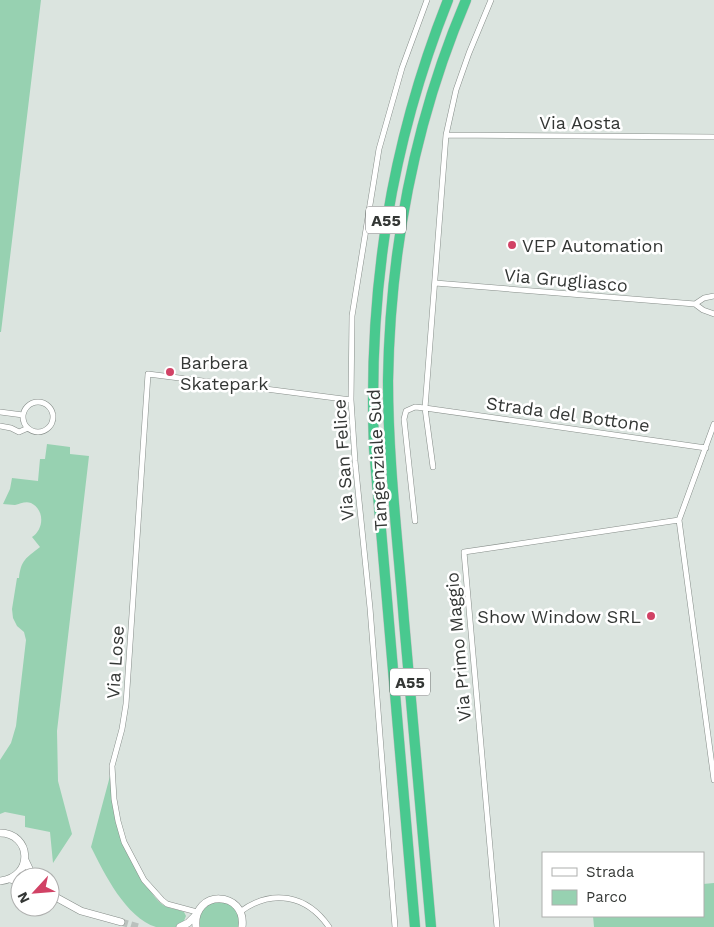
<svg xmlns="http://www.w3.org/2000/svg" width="714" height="927" font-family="'Work Sans',sans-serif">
	<rect width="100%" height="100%" fill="#dbe4df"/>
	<!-- green -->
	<path fill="#97d1b1" d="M0,0H41L1,332H0Z
		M47,444L70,447V454L89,456L57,731L58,781L72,834L53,863L50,832L25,827V816L5,812L0,814V760L11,743L16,726L26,640L24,632L17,626L13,618L12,609L17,578H19C21,560 26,558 40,547L32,537C44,529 45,510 31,503C25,501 20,504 15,505C11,505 6,504 3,504L10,489L12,478L38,481L40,459H45Z
		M110,776C114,818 123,856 149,889C153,895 159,903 165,906C170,909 178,909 184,912L186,916L183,923L179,927C172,927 162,927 156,927C126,918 104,873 91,847Z
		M714,883V927H594L593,916H703V884Z
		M209,900L234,904L242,927H196L195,920Z"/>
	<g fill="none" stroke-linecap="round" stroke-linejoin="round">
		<!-- tertiary-tunnel -->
		<path stroke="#bac1bd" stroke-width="7" stroke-dasharray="7 3.5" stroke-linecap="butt" d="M121,922L138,927"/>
		<defs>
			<path id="minor" d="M446,135L714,137
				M435,283L695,304L704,298L714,296
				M695,304L703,310L714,314
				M23 417a15 15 0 1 1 30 0a15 15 0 1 1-30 0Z
				M0,412L23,415
				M714,424L679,520L714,780
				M0,426L11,428L19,432L28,428
				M433,467L425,408L446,135L456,90L469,53L491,0
				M415,521L404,419L406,411L415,407L425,408L706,448
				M197,912L167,904L162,900L144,880L124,842L118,821L114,799L112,766L122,729L126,704L148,374L351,400
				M240,912C272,888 307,895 329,927
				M395,927L370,608L355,461L351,400L352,316L379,149L402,68L427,0
				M497,927L464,552L679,520"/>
			<path id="tertiary" d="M0,833C31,833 35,877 0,881
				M25,860L33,877
				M10,879L20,882
				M50,894L81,911L121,922
				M180,927L188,923L196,915
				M196,927C192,889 247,890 242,927"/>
			<path id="motorway" d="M415,927L374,448C368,291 390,146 448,0
				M431,927C422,825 413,723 404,621C398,542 388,461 388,381C390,251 415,120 466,0"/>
		</defs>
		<!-- minor casing -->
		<use href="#minor" stroke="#868d89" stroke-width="6"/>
		<!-- tertiary casing -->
		<use href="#tertiary" stroke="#868d89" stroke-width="8"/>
		<!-- motorway casing -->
		<use href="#motorway" stroke="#bebfbe" stroke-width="11"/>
		<!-- minor -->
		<use href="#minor" stroke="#fff" stroke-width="5"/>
		<!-- tertiary -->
		<use href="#tertiary" stroke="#fff" stroke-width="7"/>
		<!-- motorway -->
		<use href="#motorway" stroke="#49c98f" stroke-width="10"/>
	</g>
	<!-- markers -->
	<g fill="#d14265" stroke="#fff" stroke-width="2">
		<circle cx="512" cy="245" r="5"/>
		<circle cx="170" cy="372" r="5"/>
		<circle cx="651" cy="616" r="5"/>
	</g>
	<g text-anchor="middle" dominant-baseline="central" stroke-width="5" stroke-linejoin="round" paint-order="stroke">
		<!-- shield labels -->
		<g fill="#fff" stroke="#717372" stroke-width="1">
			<rect x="366" y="206.5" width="40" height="27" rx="4"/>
			<rect x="390" y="668.5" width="40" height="27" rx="4"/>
		</g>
		<g font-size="16" font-weight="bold" fill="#343735">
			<text x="386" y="220">A55</text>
			<text x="410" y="682">A55</text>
		</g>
		<!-- street labels -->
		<g font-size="18" fill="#343735" stroke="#fff">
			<text x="580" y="122">Via Aosta</text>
			<text transform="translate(566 280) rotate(5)">Via Grugliasco</text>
			<text transform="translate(568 414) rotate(8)">Strada del Bottone</text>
			<text transform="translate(343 460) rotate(-94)">Via San Felice</text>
			<text transform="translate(377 460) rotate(-93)">Tangenziale Sud</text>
			<text transform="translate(458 647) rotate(-95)">Via Primo Maggio</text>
			<text transform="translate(115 662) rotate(-86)">Via Lose</text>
		</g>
		<!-- poi labels -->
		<g font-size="18" fill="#343735" stroke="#fff" text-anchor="start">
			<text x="522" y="245">VEP Automation</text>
			<text x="180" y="362">Barbera<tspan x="180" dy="21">Skatepark</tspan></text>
			<text x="641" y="616" text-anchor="end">Show Window SRL</text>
		</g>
	</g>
	<!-- legend -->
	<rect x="542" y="852" width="162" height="65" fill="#ffffff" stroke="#aeafae"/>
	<rect x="552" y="868" width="25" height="8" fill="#ffffff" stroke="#aeafae"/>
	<text x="586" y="877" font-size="15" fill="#343735">Strada</text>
	<rect x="552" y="890" width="25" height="15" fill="#97d1b1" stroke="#aeafae"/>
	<text x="586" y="902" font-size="15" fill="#343735">Parco</text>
	<!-- north arrow -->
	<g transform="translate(35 892) rotate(244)"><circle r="24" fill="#ffffff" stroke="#aeafae"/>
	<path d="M0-4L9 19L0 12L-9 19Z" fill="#d14265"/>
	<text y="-8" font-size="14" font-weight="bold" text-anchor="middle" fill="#343735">N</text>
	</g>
</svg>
